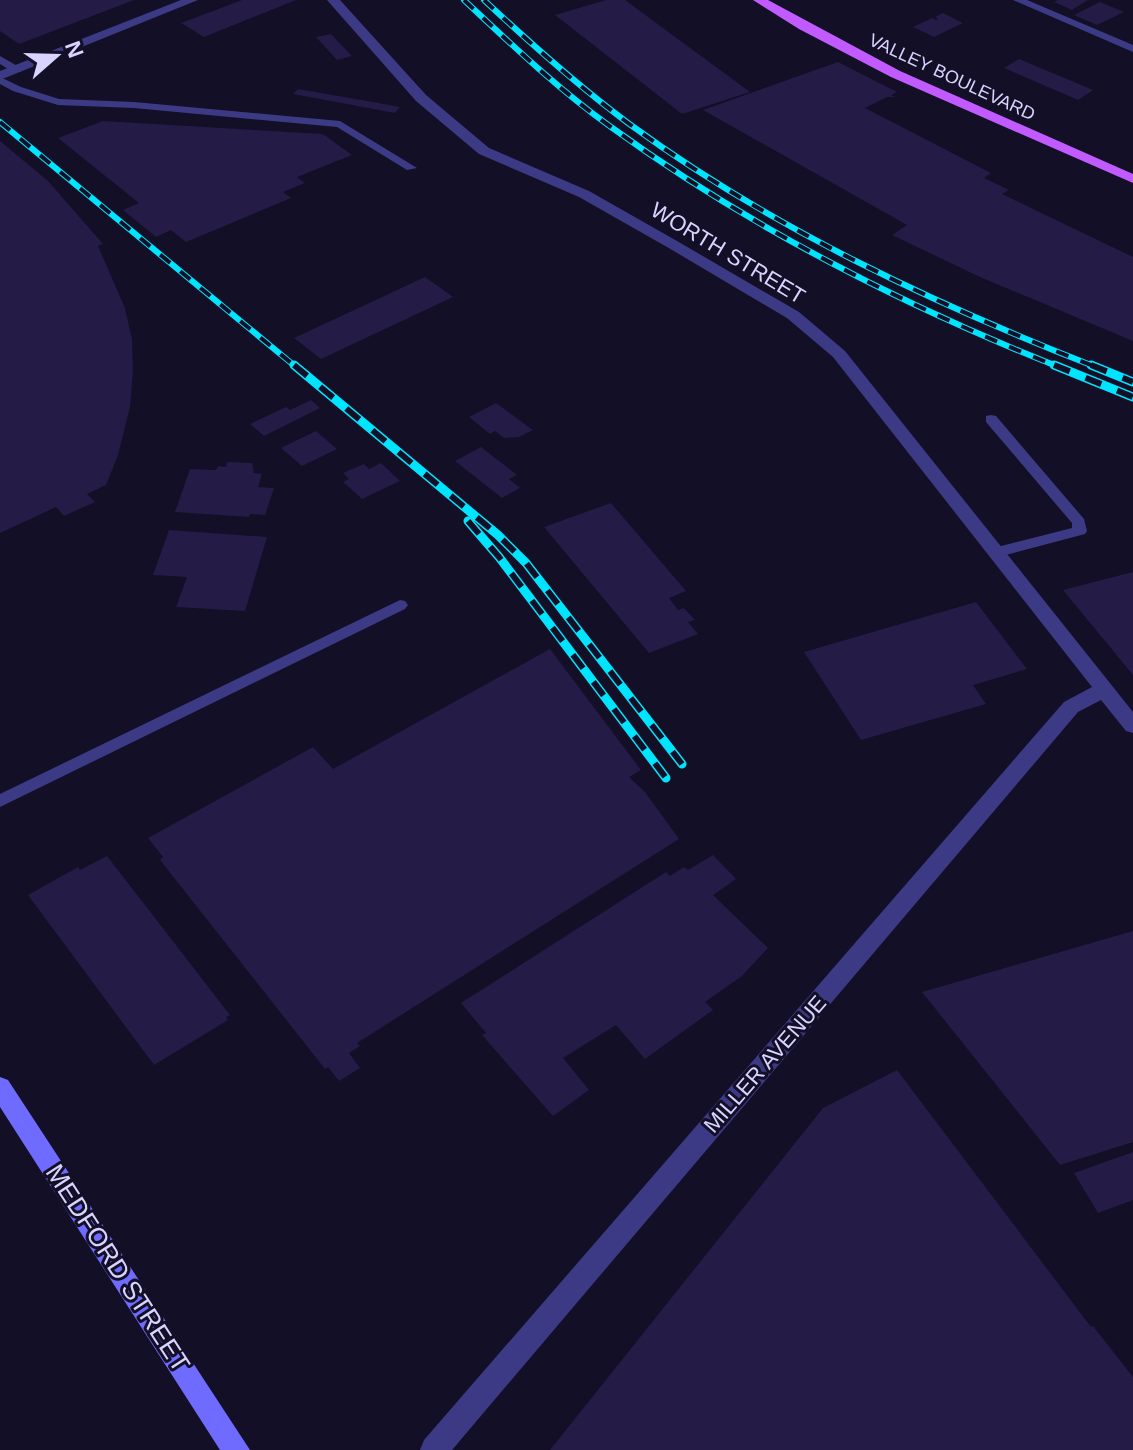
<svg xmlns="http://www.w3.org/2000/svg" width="1133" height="1450" font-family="Helvetica,sans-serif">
	<rect width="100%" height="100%" fill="#130f26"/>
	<!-- building -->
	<path fill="#241b47" d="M0,0H134L19,44L0,31Z
		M242,0H296L204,37L181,23Z
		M606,0H625L750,92L682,114L555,15Z
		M1058,0H1088L1072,10L1054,2Z
		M1100,2L1124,12L1097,25L1074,15Z
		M943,13L963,23L934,37L913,27L932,18L936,20L938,19L935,17Z
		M331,34L352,56L337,60L316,37Z
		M1019,59L1093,90L1078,100L1004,68Z
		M838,62L897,92L891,95L895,97H887L865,108L991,173L984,178L1009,190L1002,194L1133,257V341L980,277L892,235L907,225L703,110Z
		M298,89L384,104L400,107L395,113L293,94Z
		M103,121L323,134L352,155L297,177L305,183L283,192L291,198L186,242L171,230L156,237L123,210L139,203L58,138Z
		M0,141L48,181L103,244L98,246L125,308L132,340L133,372L130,407L118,455L106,485L87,494L95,502L64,516L56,507L0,533Z
		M425,277L453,297L321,359L294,338Z
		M311,400L320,408L264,436L250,424L286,407L290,410Z
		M496,403L533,430L519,437L504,438L495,431L490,434L469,417Z
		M316,431L337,449L302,466L281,448Z
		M481,447L517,475L509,479L520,488L502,498L455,461Z
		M227,462L252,463L254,473L262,474L258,487L274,488L265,515L250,514L249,517L175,512L190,469L216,470L218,466L226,467Z
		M381,463L400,481L362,499L343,482L349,479L343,473L364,464L369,469Z
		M611,503L686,591L669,598L678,610L684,608L695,620L688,622L698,634L649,653L544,527Z
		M169,530L267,537L245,611L176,607L187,577L153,575Z
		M1133,572V675L1063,590Z
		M976,602L1027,669L973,685L986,704L861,740L804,652Z
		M550,649L641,770L629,777L645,792L679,839L357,1043L360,1046L349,1053L360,1068L339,1081L328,1067L325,1069L160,860L163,857L148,838L313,747L333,769Z
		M713,855L736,879L713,895L768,948L742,976L705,1002L713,1010L645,1059L616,1025L563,1058L589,1090L553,1116L482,1035L486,1033L461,1003L666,872L670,876L684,867L688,870Z
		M107,856L230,1015L226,1017L228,1020L154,1065L28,895L78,867L80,870Z
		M1133,931V1142L1060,1165L922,992Z
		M897,1070L1091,1327L1093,1326L1133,1377V1450H550L823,1108Z
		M1133,1152V1200L1098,1213L1074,1173Z"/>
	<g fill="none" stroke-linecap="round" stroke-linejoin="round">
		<!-- service -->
		<path fill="#3d3a85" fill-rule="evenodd" d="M1013,0H1027L1133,45V52Z
			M0,56L21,68V72H13L0,64Z
			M0,77L21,87L59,99L134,102L340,121L417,168L407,170L337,127L134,108L58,105L13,91L0,84Z
			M991,415L996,416L1084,519L1087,531L1085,534L998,557L993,556L991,552L993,548L1072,528V523L986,422V416Z
			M400,600L405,601L408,605L405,609L0,807V794Z"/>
		<!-- minor -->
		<path fill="#3d3a85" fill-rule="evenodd" d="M181,0H198L0,80V71Z
			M327,0H340L426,95L489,148L589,191L677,241L799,312L845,351L1133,712V733L1126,731L1101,700L1078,712L452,1450H420L424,1440L1064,702L1092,687L833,357L787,318L667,247L579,197L479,154L416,101Z"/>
		<!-- secondary -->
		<path fill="#6f6bff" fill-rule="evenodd" d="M0,1077L8,1080L250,1450H220L0,1107Z"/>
		<!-- primary -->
		<path fill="#c25bff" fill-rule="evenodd" d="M753,0H768L900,71L1133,174V183L891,77L799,29Z"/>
		<defs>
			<path id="rail-far1" d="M464,0C511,44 558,89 611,127C748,226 902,305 1059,367
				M484,0C530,43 577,85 628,123C770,227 932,303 1096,367
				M0,122L296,367"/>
			<path id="rail" d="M294,365L498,535L526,563L682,764
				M1054,365L1133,397
				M1091,365L1133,382
				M468,521L499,557L666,778"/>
		</defs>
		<!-- rail-far1 casing -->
		<use href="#rail-far1" stroke="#00e5ff" stroke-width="6"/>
		<!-- rail casing -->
		<use href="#rail" stroke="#00e5ff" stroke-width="9"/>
		<!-- rail-far1 -->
		<use href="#rail-far1" stroke="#130f26" stroke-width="4" stroke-dasharray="13" stroke-linecap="butt"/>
		<!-- rail -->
		<use href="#rail" stroke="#130f26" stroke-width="6" stroke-dasharray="17" stroke-linecap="butt"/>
	</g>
	<g text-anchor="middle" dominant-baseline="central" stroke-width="6" stroke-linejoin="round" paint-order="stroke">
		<!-- far-street labels -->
		<g font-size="18" fill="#d9d4ff" stroke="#130f26">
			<text transform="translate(952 77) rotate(25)">VALLEY BOULEVARD</text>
		</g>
		<!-- street labels -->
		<g font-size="22" fill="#d9d4ff" stroke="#130f26">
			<text transform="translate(728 253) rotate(31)">WORTH STREET</text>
			<text transform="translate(765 1064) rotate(-49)">MILLER AVENUE</text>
		</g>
		<!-- near-street labels -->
		<g font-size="26" fill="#d9d4ff" stroke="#130f26">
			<text transform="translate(118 1268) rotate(57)">MEDFORD STREET</text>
		</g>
	</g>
	<!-- north arrow -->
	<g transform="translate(56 56) rotate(70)" stroke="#130f26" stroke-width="6" paint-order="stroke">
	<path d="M0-6L14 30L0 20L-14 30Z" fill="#d9d4ff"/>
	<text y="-12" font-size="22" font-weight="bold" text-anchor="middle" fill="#d9d4ff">N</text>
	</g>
</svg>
